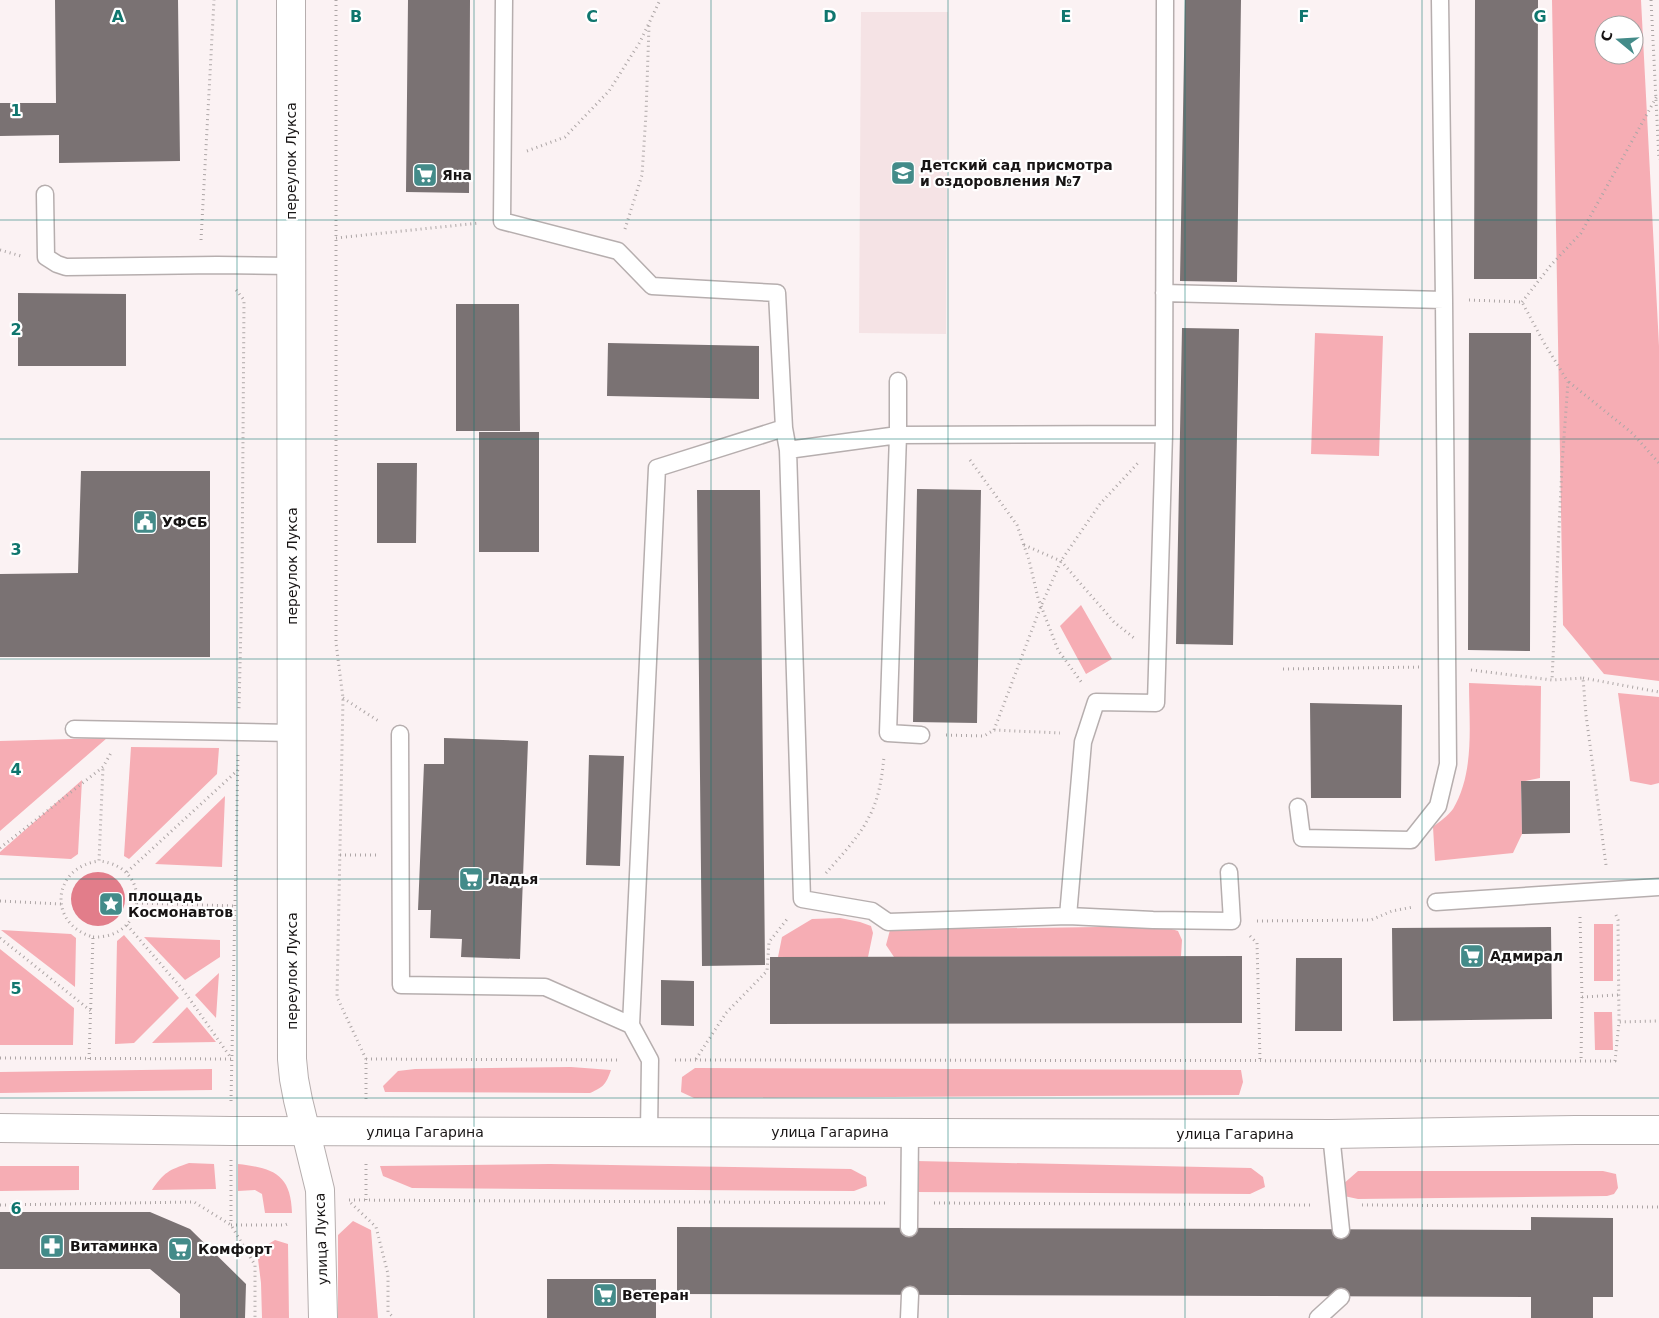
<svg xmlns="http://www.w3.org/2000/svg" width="1659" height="1318" font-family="'DejaVu Sans',sans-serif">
	<rect width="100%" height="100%" fill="#fbf2f3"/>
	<!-- built -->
	<path fill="#f5e3e5" d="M861,12H948L946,334L859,333Z"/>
	<!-- green -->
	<path fill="#f6adb4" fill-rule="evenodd" d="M1552,0H1641L1659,346V681L1604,674L1563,625ZM1604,25H1634V55H1604Z
		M1315,333L1383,336L1379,456L1311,454Z
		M1081,605L1112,659L1086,674L1060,626Z
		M1469,683L1541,686L1540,778L1521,782L1522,834L1513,853L1435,861L1433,827C1439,822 1448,816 1453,809C1475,772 1469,724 1469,683Z
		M1618,693L1659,697V783L1651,785L1630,781Z
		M107,738L0,831V741Z
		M131,747L219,748L217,774L129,859L124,856Z
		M82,780L78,854L71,859L0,855V852Z
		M225,796L222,867L155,864Z
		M840,918L860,922L871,926L873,933L868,957H778L782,937L812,919Z
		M1594,924H1613V981H1594Z
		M1162,926L1178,931L1182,940L1181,956L894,957L886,945L890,930Z
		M1,930L71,934L76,938L75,987Z
		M124,935L179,998L134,1043L115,1044L117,941Z
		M144,937L220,940V957L185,980Z
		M0,949L74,1008L73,1045H0Z
		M219,973L216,1018L195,995Z
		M187,1007L216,1042L152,1043Z
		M1594,1012H1612L1613,1050H1595Z
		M571,1067L611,1070C606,1084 604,1087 590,1093L385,1092L383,1086L398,1071L415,1069Z
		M695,1068L1241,1070L1243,1082L1239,1095L694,1098L681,1092L682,1077Z
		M212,1069V1090L0,1093V1072Z
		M916,1161L1251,1168L1263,1177L1265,1187L1250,1194L914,1192Z
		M189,1163L214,1164L216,1189L152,1190C164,1172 169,1170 189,1163Z
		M238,1164C273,1168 291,1174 292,1213H265L262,1194L255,1190L238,1191Z
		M550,1164L851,1169L866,1177L867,1186L854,1191L412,1188L383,1176L380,1166Z
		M0,1166H79V1190L0,1191Z
		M1358,1171H1603L1616,1174L1618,1188L1614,1194L1607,1196L1358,1199L1344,1196L1342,1185Z
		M353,1221L371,1230L378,1318H338V1235Z
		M275,1240L288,1244L289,1318H262L261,1283L257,1251Z"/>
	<!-- water -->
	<path fill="#e27d8a" d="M71 899a27 27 0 1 1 54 0a27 27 0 1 1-54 0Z"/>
	<!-- building -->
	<path fill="#7a7273" d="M55,0H178L180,161L59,163V135L0,136V103H56Z
		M408,0H470L469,193L406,192Z
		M1185,0H1241L1237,282L1180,281Z
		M1475,0H1538L1537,279H1474Z
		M18,293L126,294V366H18Z
		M456,304H519L520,431H456Z
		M1182,328L1239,329L1233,645L1176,644Z
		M1469,333H1531L1530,651L1468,650Z
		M608,343L759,346V399L607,396Z
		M479,432H539V552H479Z
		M377,463H417L416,543H377Z
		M81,471H210V657H0V574L78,573Z
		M917,489L981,490L977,723L913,722Z
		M697,490H760L765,965L702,966Z
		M1310,703L1402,705L1401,798H1311Z
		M444,738L528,741L520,959L461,957L462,939L430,938L431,910H418L424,764H444Z
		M589,755L624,756L620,866L586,865Z
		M1521,781H1570V833L1522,834Z
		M1551,927L1552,1019L1393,1021L1392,928Z
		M1242,956V1023L770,1024V957Z
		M1296,958H1342V1031H1295Z
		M661,980L694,981V1026L661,1025Z
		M0,1212H150L190,1229L246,1284L245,1318H180V1294L150,1269H0Z
		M1531,1217L1613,1218V1297H1593V1318H1531V1297L677,1294V1227L1531,1230Z
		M547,1279H656V1318H547Z"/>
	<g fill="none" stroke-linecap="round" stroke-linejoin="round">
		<defs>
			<path id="service" d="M504,0L502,221L618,251L652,286L777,293L784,428
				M45,194L46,257L57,264L66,267L217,265L292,266
				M1164,293L1444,300L1440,0
				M898,381V435L888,733L921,735
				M1164,434L1165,0
				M788,450L898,435L1164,434L1156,703L1096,702L1083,742L1068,916
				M74,729L292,733
				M400,734L401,985L545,987L631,1025
				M1298,807L1302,838L1411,840L1438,806L1448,764L1444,300
				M1436,902L1659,887
				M649,1132L650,1060L631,1025L657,468L784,428L788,450L802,899L872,911L888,922L1068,916L1153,920L1232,921L1229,872
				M1331,1134L1341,1230
				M909,1228L910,1132
				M909,1318L910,1295
				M1318,1318L1341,1297"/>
			<path id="minor" d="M291,0L292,1059L294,1079L298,1100L320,1190L323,1318"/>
			<path id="secondary" d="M0,1128L231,1131L1331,1134L1576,1130H1659"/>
		</defs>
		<!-- service casing -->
		<use href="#service" stroke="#b6aeae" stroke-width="19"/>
		<!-- minor casing -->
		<use href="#minor" stroke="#b6aeae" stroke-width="30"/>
		<!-- secondary casing -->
		<use href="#secondary" stroke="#b6aeae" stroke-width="30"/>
		<!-- path -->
		<path stroke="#ada6a6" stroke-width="3" stroke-dasharray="1 4" stroke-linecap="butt" d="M336,0V643L343,698L337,997L366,1059V1102
			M1651,0L1659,160
			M527,151L565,137L609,91L640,42L660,0
			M625,229L642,175L646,114L649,26
			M336,238L479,223
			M201,240L214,0
			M0,250L21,256
			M236,290L244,300L242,580L239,709
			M1469,300L1522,302L1543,341L1568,382L1562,465L1552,680
			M1522,302L1551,265L1581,233L1657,96
			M1569,382L1632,433L1659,463
			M970,460L1017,525L1029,560L1038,598L1058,650L1082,683
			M1024,545L1061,561L1114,622L1134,638
			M1283,669L1423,667
			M1471,670L1552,680L1583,678L1586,715L1606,865
			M1583,678L1659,692
			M343,698L380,722
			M994,730L1041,606L1061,561L1100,504L1138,463
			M946,735L984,736L994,730L1060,733
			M0,848L103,767L111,753
			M340,855H377
			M127,872L238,770
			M826,873C840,857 860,836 869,817C879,799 882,777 884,757
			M0,901L61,904
			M137,903L235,906
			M1616,915L1618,920L1619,1022
			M1580,917L1582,997L1581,1061
			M1257,921L1371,920L1392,911L1413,907
			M127,925L184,991L231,1058
			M1250,936L1257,943L1260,1061
			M93,937C148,939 153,866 99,861
			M0,938L91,1011
			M1582,997L1618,995
			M0,1058L232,1059
			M89,1059L93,937C47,924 52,867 99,861L103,767
			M366,1059L621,1060
			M696,1059L726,1013L767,971L769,942L788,918
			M675,1060L1615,1061L1619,1022L1659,1021
			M231,1101L238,755
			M231,1160V1225
			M349,1200L885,1203
			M366,1200V1161
			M351,1203L376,1227L388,1274V1312L394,1318
			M934,1203L1313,1205
			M0,1205L194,1202L231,1225L255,1265V1318
			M1362,1205L1659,1207
			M231,1225H285L290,1223"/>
		<!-- service -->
		<use href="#service" stroke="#fff" stroke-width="16"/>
		<!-- minor -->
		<use href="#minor" stroke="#fff" stroke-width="28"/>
		<!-- secondary -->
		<use href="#secondary" stroke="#fff" stroke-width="28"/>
	</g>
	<!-- grid -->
	<path fill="none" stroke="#0f766e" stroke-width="1" stroke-opacity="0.55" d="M237,0V1318M474,0V1318M711,0V1318M948,0V1318M1185,0V1318M1422,0V1318M0,220H1659M0,439H1659M0,659H1659M0,879H1659M0,1098H1659"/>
	<!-- icons -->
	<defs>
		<symbol id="school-square" viewBox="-11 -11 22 22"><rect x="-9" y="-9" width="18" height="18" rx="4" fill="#438b89" stroke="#fff"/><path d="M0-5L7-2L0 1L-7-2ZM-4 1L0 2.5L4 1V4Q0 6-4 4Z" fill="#fff"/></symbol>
		<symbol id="supermarket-square" viewBox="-11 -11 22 22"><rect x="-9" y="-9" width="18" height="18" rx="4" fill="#438b89" stroke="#fff"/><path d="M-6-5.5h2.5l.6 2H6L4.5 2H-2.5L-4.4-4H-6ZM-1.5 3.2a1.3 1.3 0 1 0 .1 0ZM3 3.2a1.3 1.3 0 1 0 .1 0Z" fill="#fff"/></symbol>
		<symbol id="civic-square" viewBox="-11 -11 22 22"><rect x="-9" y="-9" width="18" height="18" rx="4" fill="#438b89" stroke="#fff"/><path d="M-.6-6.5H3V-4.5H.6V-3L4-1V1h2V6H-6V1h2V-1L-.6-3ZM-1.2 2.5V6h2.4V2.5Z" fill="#fff"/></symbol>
		<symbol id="sight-square" viewBox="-11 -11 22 22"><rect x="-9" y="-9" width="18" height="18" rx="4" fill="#438b89" stroke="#fff"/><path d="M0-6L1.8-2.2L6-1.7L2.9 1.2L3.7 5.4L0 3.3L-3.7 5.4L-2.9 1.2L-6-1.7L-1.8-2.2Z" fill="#fff"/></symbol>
		<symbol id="pharmacy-square" viewBox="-11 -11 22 22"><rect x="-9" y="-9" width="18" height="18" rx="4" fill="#438b89" stroke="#fff"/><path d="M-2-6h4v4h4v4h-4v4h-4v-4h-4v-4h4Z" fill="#fff"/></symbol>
	</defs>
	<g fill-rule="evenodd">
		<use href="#school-square" x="889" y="159" width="28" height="28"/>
		<use href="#supermarket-square" x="411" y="161" width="28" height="28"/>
		<use href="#civic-square" x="131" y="508" width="28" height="28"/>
		<use href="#supermarket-square" x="457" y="865" width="28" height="28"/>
		<use href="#sight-square" x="97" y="890" width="28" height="28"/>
		<use href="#supermarket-square" x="1458" y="942" width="28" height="28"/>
		<use href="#pharmacy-square" x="38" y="1232" width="28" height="28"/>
		<use href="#supermarket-square" x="166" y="1235" width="28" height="28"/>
		<use href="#supermarket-square" x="591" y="1281" width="28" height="28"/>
	</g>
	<g text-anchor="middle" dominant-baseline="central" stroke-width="4.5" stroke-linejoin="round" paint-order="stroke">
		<!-- street labels -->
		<g font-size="14" fill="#171414" stroke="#fff">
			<text transform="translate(291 161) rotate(-90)">переулок Лукса</text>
			<text transform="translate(292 566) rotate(-90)">переулок Лукса</text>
			<text transform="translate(292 971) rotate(-90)">переулок Лукса</text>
			<text x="425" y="1132">улица Гагарина</text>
			<text x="830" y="1132">улица Гагарина</text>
			<text x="1235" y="1134">улица Гагарина</text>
			<text transform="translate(321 1239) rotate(-92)">улица Лукса</text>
		</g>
		<!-- poi labels -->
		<g font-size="14" font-weight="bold" fill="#171414" stroke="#fff" text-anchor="start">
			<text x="920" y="165">Детский сад присмотра<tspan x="920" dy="16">и оздоровления №7</tspan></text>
			<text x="442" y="175">Яна</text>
			<text x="162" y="522">УФСБ</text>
			<text x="488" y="879">Ладья</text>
			<text x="128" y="896">площадь<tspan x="128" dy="16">Космонавтов</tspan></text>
			<text x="1490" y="956">Адмирал</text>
			<text x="70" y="1246">Витаминка</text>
			<text x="198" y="1249">Комфорт</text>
			<text x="622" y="1295">Ветеран</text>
		</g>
	</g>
	<g font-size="16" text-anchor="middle" font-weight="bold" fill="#0f766e" stroke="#fff" stroke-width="4.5" stroke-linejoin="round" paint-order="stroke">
		<text x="118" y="22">A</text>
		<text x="356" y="22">B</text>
		<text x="592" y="22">C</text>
		<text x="830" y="22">D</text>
		<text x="1066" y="22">E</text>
		<text x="1304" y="22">F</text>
		<text x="1540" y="22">G</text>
		<text x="16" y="116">1</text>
		<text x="16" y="335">2</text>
		<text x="16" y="555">3</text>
		<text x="16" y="775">4</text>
		<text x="16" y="994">5</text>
		<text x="16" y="1214">6</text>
	</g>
	<!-- north arrow -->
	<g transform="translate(1619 40) rotate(288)"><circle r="24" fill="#ffffff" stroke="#a2a1a1"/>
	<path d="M0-4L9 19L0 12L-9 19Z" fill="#438b89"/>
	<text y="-8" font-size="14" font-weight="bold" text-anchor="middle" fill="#171414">С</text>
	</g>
</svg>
